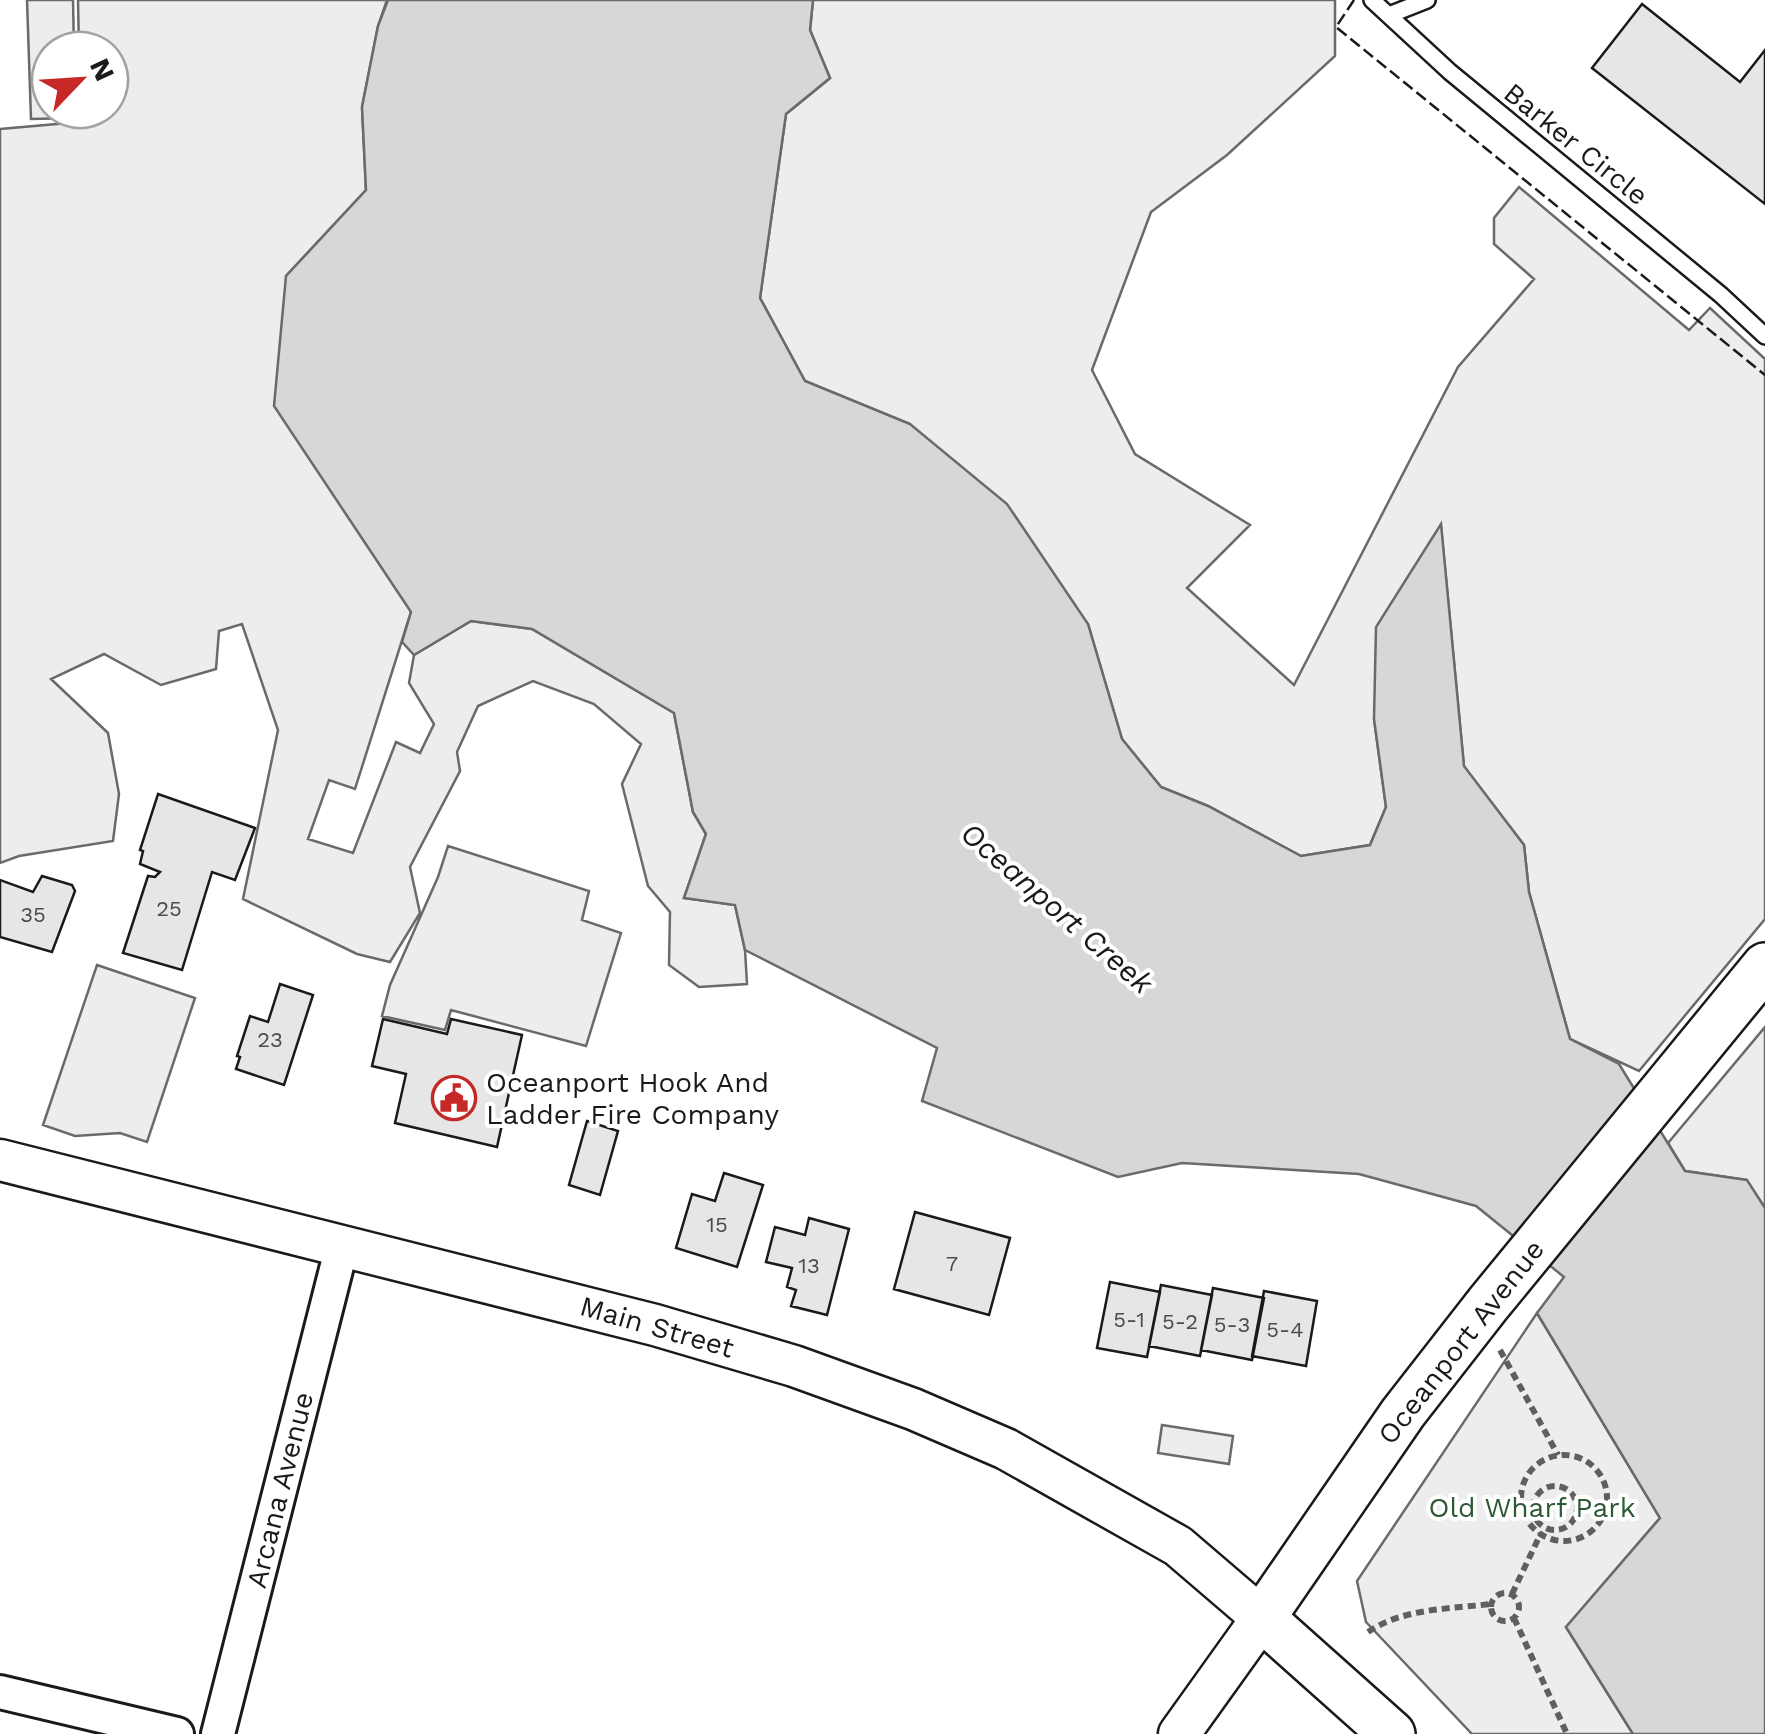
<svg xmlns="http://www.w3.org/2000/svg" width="1765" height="1734" font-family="'Work Sans',sans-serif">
	<rect width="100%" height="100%" fill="#fff"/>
	<!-- built -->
	<path fill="#ededed" stroke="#6a6a6a" stroke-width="2.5" d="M27,0H73L74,50H50V110H74V118L31,119Z
		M78,0H387L378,26L362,107L366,190L286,276L411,612L355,789L329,780L308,839L353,853L396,742L420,753L434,724L409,683L414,655L471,621L532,629L674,713L693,812L706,834L684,898L735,905L745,950L747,984L699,987L669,965L670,912L648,886L622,784L641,744L594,704L533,681L478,706L457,752L460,771L410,867L420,913L390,962L357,954L243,899L278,730L242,624L219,631L216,669L161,685L104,654L51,679L108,733L119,794L113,841L19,856L0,863V129L79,122V110H110V50H79Z
		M813,0H1335V56L1227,155L1151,212L1092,370L1135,454L1250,525L1187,588L1294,685L1458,367L1534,279L1494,244V218L1519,187L1689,330L1710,308L1765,359V919L1639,1071L1570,1039L1529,892L1524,845L1464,767L1441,526L1374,719L1386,807L1370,845L1301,856L1208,806L1161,787L1122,739L1088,624L910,424L805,381L760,298L786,114L830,78L810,30Z
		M448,846L589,891L582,920L621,933L586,1046L451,1010L445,1030L382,1016L390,985L438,877Z
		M97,965L195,998L147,1142L120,1133L75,1136L43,1125Z
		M1765,1027V1208L1746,1180L1685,1171L1668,1143Z
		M1537,1313L1660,1518L1566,1627L1633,1734H1472L1366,1622L1357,1581Z
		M1162,1425L1233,1436L1229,1464L1158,1453Z"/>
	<!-- water -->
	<path fill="#d7d7d7" stroke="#6a6a6a" stroke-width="2.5" d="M388,0H813L810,30L830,78L786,114L760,298L805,381L910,424L1007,504L1088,624L1122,739L1161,787L1208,806L1301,856L1370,845L1386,807L1374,719L1376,627L1441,524L1464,766L1524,845L1529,892L1570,1039L1619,1064L1685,1171L1747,1180L1765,1208V1734H1633L1566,1627L1660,1518L1537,1313L1564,1277L1476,1206L1359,1174L1182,1163L1118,1177L922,1101L937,1048L745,950L735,905L684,898L706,834L693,812L674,713L532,629L471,621L414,655L402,642L411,612L274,406L286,276L366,190L362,107L378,26Z"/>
	<!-- building -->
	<path fill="#e6e6e6" stroke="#1a1a1a" stroke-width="2.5" d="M1642,4L1740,82L1765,50V204L1592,68Z
		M158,794L255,828L235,880L212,872L182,970L123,953L148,876L155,877L160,872L140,864L143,851L140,850Z
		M42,876L72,885L75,891L52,952L0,937V880L33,892Z
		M280,984L313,995L284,1085L236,1069L240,1057L237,1056L250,1016L268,1022Z
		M383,1019L447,1034L451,1019L522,1035L497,1147L395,1123L406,1074L372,1066Z
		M587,1121L618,1131L600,1195L569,1185Z
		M724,1173L763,1185L737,1267L676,1248L692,1194L715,1201Z
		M915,1212L1010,1238L989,1315L894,1289Z
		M809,1218L849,1229L827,1315L791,1306L796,1290L787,1287L792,1268L766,1262L775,1227L805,1235Z
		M1110,1282L1160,1292L1147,1357L1097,1348Z
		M1161,1285L1212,1295L1200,1356L1149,1346Z
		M1213,1288L1264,1298L1252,1360L1201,1350Z
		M1264,1291L1317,1301L1306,1366L1252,1356Z"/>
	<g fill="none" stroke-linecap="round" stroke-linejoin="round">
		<defs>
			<path id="service" d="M1372,0L1450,72L1721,295L1765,336
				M1389,15L1427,0"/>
			<path id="minor" d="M0,1692L177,1734
				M218,1734L342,1246"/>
			<path id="tertiary" d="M0,1160L655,1325L794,1366L913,1409L1006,1449L1178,1546L1262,1618L1179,1734"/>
			<path id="secondary" d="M1392,1734L1262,1618L1403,1413L1488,1304L1765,966"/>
		</defs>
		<!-- service casing -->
		<use href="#service" stroke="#1a1a1a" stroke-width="20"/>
		<!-- minor casing -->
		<use href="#minor" stroke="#1a1a1a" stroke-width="38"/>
		<!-- tertiary casing -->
		<use href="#tertiary" stroke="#1a1a1a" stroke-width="45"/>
		<!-- secondary casing -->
		<use href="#secondary" stroke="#1a1a1a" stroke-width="50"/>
		<!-- path -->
		<path stroke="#5f5f5f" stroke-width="6" stroke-dasharray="8 5" stroke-linecap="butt" d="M1500,1350L1558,1455
			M1521 1498a43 43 0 1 1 86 0a43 43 0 1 1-86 0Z
			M1533 1508a22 22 0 1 1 44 0a22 22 0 1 1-44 0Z
			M1491 1607a14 14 0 1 1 28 0a14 14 0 1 1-28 0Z
			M1512,1594L1541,1533
			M1514,1618L1567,1734
			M1368,1632C1403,1608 1450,1609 1491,1604"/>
		<!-- service -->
		<use href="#service" stroke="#fff" stroke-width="15"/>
		<!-- minor -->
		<use href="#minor" stroke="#fff" stroke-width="32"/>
		<!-- tertiary -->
		<use href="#tertiary" stroke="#fff" stroke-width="40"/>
		<!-- secondary -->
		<use href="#secondary" stroke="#fff" stroke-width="45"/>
		<!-- fence -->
		<path stroke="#1a1a1a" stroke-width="2.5" stroke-dasharray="12 5" stroke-linecap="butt" d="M1354,0L1336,27L1765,375"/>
	</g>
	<!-- icons -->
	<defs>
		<symbol id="civic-ring" viewBox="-11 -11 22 22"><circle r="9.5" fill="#fff" stroke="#c62828" stroke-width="1.5"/><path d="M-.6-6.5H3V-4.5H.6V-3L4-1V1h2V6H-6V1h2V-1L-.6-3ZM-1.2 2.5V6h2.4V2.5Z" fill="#c62828"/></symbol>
	</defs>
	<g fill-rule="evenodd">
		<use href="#civic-ring" x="429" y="1073" width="50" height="50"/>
	</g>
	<g text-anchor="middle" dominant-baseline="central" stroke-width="8" stroke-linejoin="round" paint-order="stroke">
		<!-- number labels -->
		<g font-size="22" fill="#4d4d4d">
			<text x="169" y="908">25</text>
			<text x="33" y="914">35</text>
			<text x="270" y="1039">23</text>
			<text x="717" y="1224">15</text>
			<text x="952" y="1263">7</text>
			<text x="809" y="1265">13</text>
			<text x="1129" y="1319">5-1</text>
			<text x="1180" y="1321">5-2</text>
			<text x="1232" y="1324">5-3</text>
			<text x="1285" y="1329">5-4</text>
		</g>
		<!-- street labels -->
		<g font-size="28" fill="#1a1a1a" stroke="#fff">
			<text transform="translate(1576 144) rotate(39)">Barker Circle</text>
			<text transform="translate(657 1327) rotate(16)">Main Street</text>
			<text transform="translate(1461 1342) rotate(-52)">Oceanport Avenue</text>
			<text transform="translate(280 1490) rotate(-76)">Arcana Avenue</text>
		</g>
		<!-- poi labels -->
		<g font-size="28" fill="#1a1a1a" stroke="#fff" text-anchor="start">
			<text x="486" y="1082">Oceanport Hook And<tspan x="486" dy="32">Ladder Fire Company</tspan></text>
		</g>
		<!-- park labels -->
		<g font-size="28" fill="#2b5a34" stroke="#fff">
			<text x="1532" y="1507">Old Wharf Park</text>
		</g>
		<!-- water labels -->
		<g font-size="30" font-style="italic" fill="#1a1a1a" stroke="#fff">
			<text transform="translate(1057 908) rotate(41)">Oceanport Creek</text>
		</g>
	</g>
	<!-- north arrow -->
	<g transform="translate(80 80) rotate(65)"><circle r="48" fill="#ffffff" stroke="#a3a3a3" stroke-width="2.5"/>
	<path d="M0-8L18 38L0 25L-18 38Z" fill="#c62828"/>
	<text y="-15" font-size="28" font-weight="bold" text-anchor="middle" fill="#1a1a1a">N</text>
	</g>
</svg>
